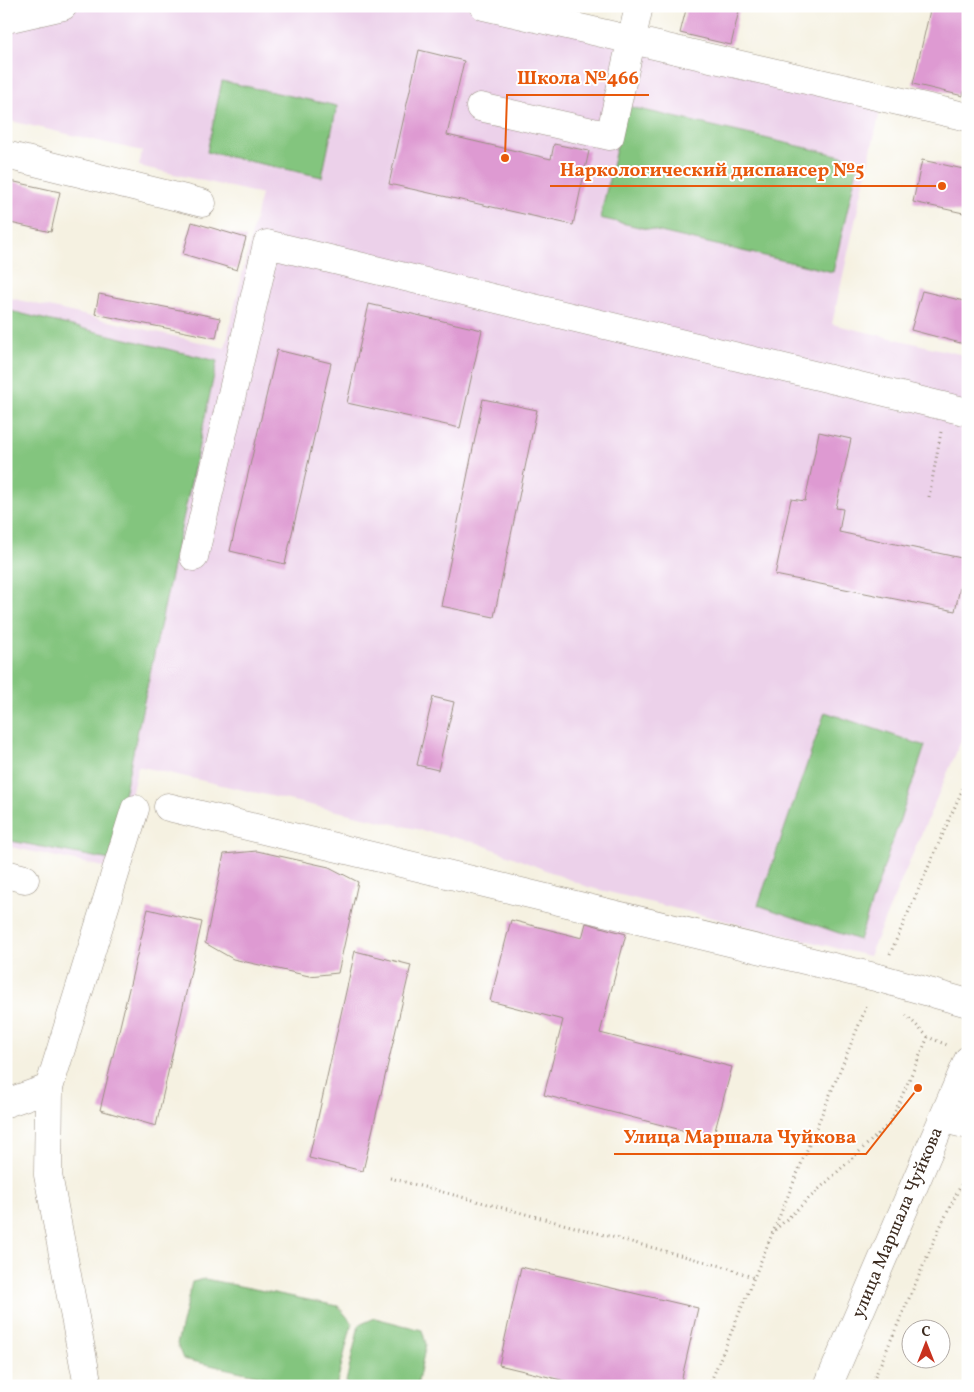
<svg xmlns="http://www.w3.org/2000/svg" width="974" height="1392" font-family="Vollkorn,serif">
	<rect width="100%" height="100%" fill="#fff"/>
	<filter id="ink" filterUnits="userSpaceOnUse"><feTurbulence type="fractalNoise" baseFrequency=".02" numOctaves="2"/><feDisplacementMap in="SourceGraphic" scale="10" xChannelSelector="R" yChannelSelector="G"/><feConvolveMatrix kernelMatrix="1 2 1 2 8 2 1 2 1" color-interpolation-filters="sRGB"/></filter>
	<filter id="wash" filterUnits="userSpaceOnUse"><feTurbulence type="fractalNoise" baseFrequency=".0096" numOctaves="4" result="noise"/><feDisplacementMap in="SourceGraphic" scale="20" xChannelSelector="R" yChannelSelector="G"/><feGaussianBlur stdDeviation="1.12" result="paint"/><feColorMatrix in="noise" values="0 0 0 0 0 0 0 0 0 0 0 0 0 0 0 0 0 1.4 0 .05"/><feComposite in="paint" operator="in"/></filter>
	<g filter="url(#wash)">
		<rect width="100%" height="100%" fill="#f5f1e1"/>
		<!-- built -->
		<path fill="#ecd1ea" d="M84,6H463L882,102L832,324L968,356V725L869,956L588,887L478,843L138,766L113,869L6,846V297L225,348L261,194L139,166L142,151L6,120V23Z"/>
		<!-- green -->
		<path fill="#83c57e" stroke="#5f784e" d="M222,81L337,106L322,177L207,152Z
			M626,106L859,160L833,272L600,218Z
			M6,310L217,361L110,860L6,840Z
			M825,712L925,746L859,940L758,905Z
			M205,1279L338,1306L352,1323L337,1383L332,1386H305L183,1359L177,1344L192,1282Z
			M375,1318L422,1330L426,1344L417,1386H348L346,1382L359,1325Z"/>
		<g id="blocks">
			<!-- building -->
			<path fill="#de9ad2" d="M687,6H740L731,45L680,33Z
				M931,6H968V76L963,96L913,84Z
				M419,50L464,61L447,135L551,159L554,144L589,151L573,225L389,184Z
				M922,160L968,170V214L913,202Z
				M6,180L60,192L51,232L6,222Z
				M192,222L246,238L237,270L183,254Z
				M922,291L968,302V345L911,330Z
				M99,294L220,318L216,338L95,314Z
				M369,304L482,330L460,428L347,403Z
				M277,350L331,363L285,564L230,551Z
				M483,399L537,410L494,617L441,606Z
				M819,432L851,439L836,508L843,509L839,532L966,559L955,611L775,575L791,499L805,501Z
				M433,697L454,702L438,770L417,765Z
				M257,851L329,867L358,882L338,973L309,976L233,959L205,943L224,854Z
				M148,909L202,922L156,1126L100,1110Z
				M511,920L582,938L586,923L626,934L600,1033L732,1067L713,1138L544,1095L563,1020L490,1001Z
				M355,951L411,965L363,1171L309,1158Z
				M521,1267L698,1308L680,1386H586L499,1365Z
				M6,1274H8L11,1317L6,1318Z"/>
		</g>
	</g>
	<g filter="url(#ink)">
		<use href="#blocks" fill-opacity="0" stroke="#988e80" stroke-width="1"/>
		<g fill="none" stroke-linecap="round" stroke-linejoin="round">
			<defs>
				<path id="minor" d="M484,6L968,117
					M6,19L63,6
					M480,107L610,136L639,6
					M6,155L202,203
					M194,557L267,244L968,412
					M168,807L879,978L968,1003
					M6,874L25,879
					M6,1103L49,1088
					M943,1119L968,1125
					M88,1386L48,1175L49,1088L135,809
					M828,1386L968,1060"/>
			</defs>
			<!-- minor casing -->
			<use href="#minor" stroke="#988e80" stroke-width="29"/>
			<!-- path -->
			<path stroke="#988e80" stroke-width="3" stroke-dasharray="1 4" stroke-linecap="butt" d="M963,229L968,230
				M929,497L941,432
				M890,954L968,777
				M906,1015L928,1037L947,1045
				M390,1178L729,1268L754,1278
				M775,1230L890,1123L928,1037
				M709,1386L868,1003
				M871,1386L940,1227L968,1171"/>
			<!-- minor -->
			<use href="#minor" stroke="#fff" stroke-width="28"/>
		</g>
	</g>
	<g text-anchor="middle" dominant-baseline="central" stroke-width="4" stroke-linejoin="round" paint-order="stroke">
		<!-- street labels -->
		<g font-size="18" fill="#3b2a1e" stroke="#fff">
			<text transform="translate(898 1223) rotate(-67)">улица Маршала Чуйкова</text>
		</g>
	</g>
	<!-- callouts -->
	<path fill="none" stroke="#e8590c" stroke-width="2" d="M505 158L507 95H649M942 186L874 186H550M918 1088L866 1154H614"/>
	<g fill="#e8590c" stroke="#fff" stroke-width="2">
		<circle cx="505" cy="158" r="5"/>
		<circle cx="942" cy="186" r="5"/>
		<circle cx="918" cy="1088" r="5"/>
	</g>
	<g font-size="19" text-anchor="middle" font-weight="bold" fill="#e8590c" stroke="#fff" stroke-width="4" stroke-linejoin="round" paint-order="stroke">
		<text x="578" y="84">Школа №466</text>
		<text x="712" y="176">Наркологический диспансер №5</text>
		<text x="740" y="1143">Улица Маршала Чуйкова</text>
	</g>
	<!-- margin -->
	<rect width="974" height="1392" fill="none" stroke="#fff" stroke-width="25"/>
	<!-- north arrow -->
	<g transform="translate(926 1344)"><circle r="24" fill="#ffffff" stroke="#b1aaa5"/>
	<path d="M0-4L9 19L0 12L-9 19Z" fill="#c8321e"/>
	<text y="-8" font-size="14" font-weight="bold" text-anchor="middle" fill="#3b2a1e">С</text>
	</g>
</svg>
